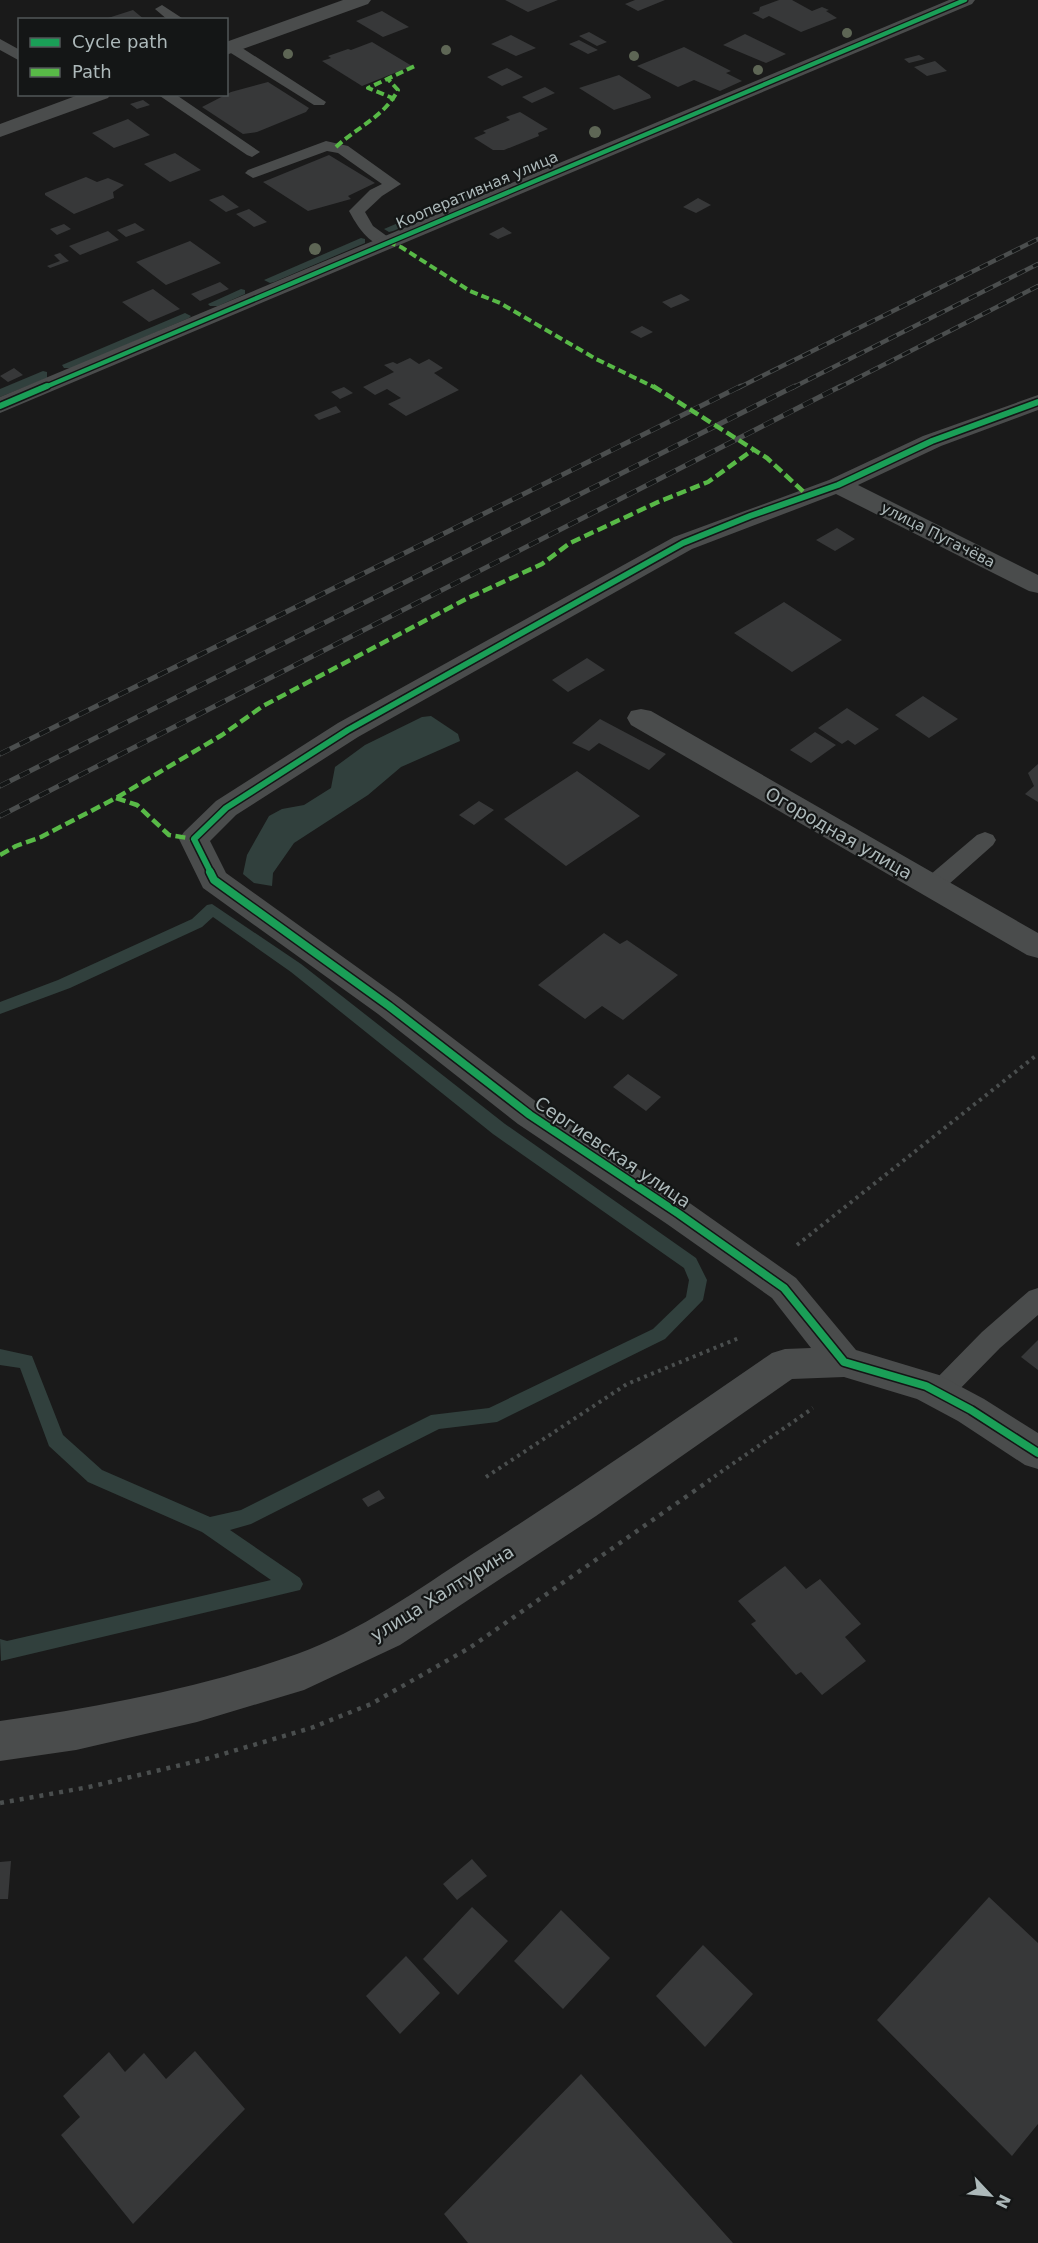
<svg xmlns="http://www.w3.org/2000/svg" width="1038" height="2243" font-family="'DejaVu Sans',sans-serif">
	<rect width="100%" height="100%" fill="#1a1a1a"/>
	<!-- water -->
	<path fill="#31403d" d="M431,716L458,734L460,741L401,767L368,795L294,843L273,873L272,886L254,883L243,874L247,855L269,816L282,809L304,805L331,788L335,767L365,745L422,717Z"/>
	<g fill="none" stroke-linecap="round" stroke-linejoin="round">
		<!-- stream -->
		<path fill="#31403d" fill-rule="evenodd" d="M478,189L482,190V194L393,231L389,232L384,229Z
			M361,238L365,239V243L274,282L270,283L264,280Z
			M241,289L245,290V294L218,306H210L208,304Z
			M185,313L191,316L189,318L72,368H64L62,365Z
			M43,371L47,372V378L0,397V389Z
			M212,904L301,964L505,1124L696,1258L707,1280L703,1300L665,1339L497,1422L439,1429L251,1524L230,1530L300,1578L303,1584L300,1590L1,1661L0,1639L7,1641L271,1580L202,1532L88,1482L49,1446L20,1368L0,1365V1349L32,1356L63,1435L102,1470L210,1517L241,1510L431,1415L489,1408L653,1329L686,1297L689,1280L684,1268L493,1134L291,972L213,917L202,927L70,988L0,1014V1002L58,980L192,919L207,905Z"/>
	</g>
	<!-- building -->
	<path fill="#373839" d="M505,0H558L528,12Z
		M635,0H665L638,11L625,4Z
		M779,0H792L812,11L822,7L829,10L826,11L837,18L801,32L769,16L763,19L752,13L759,11L760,7Z
		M133,10L145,20L108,18Z
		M382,11L409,27L383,37L356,21Z
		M589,32L607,42L597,46L579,36Z
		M745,34L786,54L766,63L723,45Z
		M511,35L536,48L516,56L491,44Z
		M579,40L598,50L588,54L569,44Z
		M372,42L412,66L362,86L322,61L331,58L328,56L348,49L351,50Z
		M684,47L731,71L726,73L742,81L720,91L694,80L678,87L637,66Z
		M919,55L925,59L909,63L904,59Z
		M935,61L947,71L927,76L914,67Z
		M507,68L523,77L502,86L487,77Z
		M619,75L650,95L651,98L614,110L579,88Z
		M268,82L309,108L306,112L257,132L243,134L202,107L231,92Z
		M545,87L555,93L532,103L522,97Z
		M143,100L150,105L137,109L130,104Z
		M520,112L548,129L538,133L539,136L504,150H493L474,138L486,133L483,131L510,120L506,117Z
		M128,119L150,135L114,148L92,133Z
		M175,153L201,170L170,182L144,164Z
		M329,155L375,183L348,196L351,199L308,211L263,182Z
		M86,177L97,182L108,178L124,185L113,192L114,198L74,214L45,195V193Z
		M223,195L239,207L226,212L209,200Z
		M698,198L711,205L696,213L683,207Z
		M249,209L267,222L254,227L236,214Z
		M135,223L145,230L126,237L117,230Z
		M64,224L71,229L57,235L50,229Z
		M503,227L512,233L498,239L489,234Z
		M108,231L119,240L80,255L69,246Z
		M190,241L221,263L166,285L136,262Z
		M60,253L69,261L50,268L47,266L60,261L54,255Z
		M220,282L229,289L200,301L191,294Z
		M153,289L180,309L149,322L122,302Z
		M681,294L690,300L671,308L662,302Z
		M642,326L653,332L641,338L630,332Z
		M410,358L419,364L429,359L443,368L434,373L459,390L406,416L388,404L401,398L387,389L375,395L363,387L394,372L384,365L393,362L397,364Z
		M14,368L23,375L8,382L0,376Z
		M344,387L353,393L340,399L331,392Z
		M336,406L341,412L319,420L314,415Z
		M837,528L855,539L835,551L816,540Z
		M784,602L842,640L792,672L734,633Z
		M587,658L605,670L568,692L552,680Z
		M923,696L958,719L929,738L895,715Z
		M847,708L879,729L855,745L848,740L842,744L818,728Z
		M600,719L666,754L649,770L599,743L589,751L572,743Z
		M815,732L836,745L811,763L790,750Z
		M1038,764V802L1025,794L1034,786L1028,773Z
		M577,771L640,816L566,866L504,819Z
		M479,801L494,810L474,825L459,815Z
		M604,933L620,944L627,940L678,975L623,1020L602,1006L585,1019L538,985Z
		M628,1074L661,1097L646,1111L613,1087Z
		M1038,1340V1370L1021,1357Z
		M379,1490L385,1498L368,1507L362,1499Z
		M785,1566L806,1589L820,1579L861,1624L845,1637L866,1661L822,1695L801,1672L796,1675L751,1624L756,1621L738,1601Z
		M472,1859L487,1876L457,1900L443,1884Z
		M11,1861L8,1899H0V1862Z
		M989,1897L1038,1943V2124L1012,2156L877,2020Z
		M472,1907L508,1941L458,1995L423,1959Z
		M561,1910L610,1958L563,2009L514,1961Z
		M703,1945L753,1994L705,2047L656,1996Z
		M406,1956L440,1993L400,2034L366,1996Z
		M195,2051L245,2109L133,2224L61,2135L80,2117L63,2096L109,2052L125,2072L144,2053L166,2079Z
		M581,2074L733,2243H468L444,2214Z"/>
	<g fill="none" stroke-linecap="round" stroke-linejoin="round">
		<!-- path-far1 -->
		<path stroke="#4a4e4e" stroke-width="4" stroke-dasharray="3 4.5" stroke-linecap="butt" d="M797,1245L1038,1054
			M486,1477L627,1384L739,1338
			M708,1481L813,1408"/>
		<!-- path -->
		<path stroke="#4a4e4e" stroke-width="4.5" stroke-dasharray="4 6" stroke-linecap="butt" d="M0,1803L89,1787L206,1759L311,1728L371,1704L471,1647L710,1480"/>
		<!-- service -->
		<path fill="#4a4c4c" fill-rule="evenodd" d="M162,5L185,20H168L155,9Z
			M0,39L20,50V61L0,50Z
			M231,43L236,44L326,102L324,105H314L226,50V44Z
			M157,94H175L260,152L252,157L247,155Z
			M326,141L348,146L401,184L382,196L365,212L373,226L395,242L393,245C372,251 357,226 349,211L370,190L382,184L338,153L327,151L253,178L245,173L248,170Z
			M985,832L993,835L996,840L993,845L940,892L932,894L924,892L921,886L924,880L977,835Z
			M1038,1288V1315L1000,1348L948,1401L939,1404L930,1401L926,1393L930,1385L982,1332L1029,1291Z"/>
		<!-- minor -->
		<path fill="#4a4c4c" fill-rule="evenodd" d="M343,0H371L368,4L226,55V42Z
			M949,0H975L972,4L0,413V397Z
			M81,94H111L108,98L0,137V124Z
			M1038,395V410L941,446L858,485L1038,575V593L1029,591L836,494L692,549L358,737L236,815L210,841L226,873L400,998L542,1106L691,1204L796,1278L856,1350L939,1375L984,1399L1038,1433V1469L1025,1465L958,1421L917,1399L844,1377L792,1379L596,1516L400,1645L304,1690L197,1722L76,1750L0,1761V1721C100,1707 201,1688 297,1654C361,1631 417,1590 474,1553C575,1489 673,1421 772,1353L785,1349L811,1348L772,1298L667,1224L518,1124L378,1014L203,888L179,839L184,832L216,801L338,723L674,537L829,480L923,436Z
			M641,709L651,711L1038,933V958L1027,955L631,725L627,718L631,711Z"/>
		<defs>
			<path id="rail-far1" d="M738,388L1038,239
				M792,388L1038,264
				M838,388L1038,286"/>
			<path id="rail" d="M0,754L741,386
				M0,786L795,386
				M0,816L841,386"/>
		</defs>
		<!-- rail-far1 casing -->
		<use href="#rail-far1" stroke="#4b4e4e" stroke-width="4.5"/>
		<!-- rail casing -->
		<use href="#rail" stroke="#4b4e4e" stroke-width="5"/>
		<!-- rail-far1 -->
		<use href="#rail-far1" stroke="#141616" stroke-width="3" stroke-dasharray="9" stroke-linecap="butt"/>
		<!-- rail -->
		<use href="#rail" stroke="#141616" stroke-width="4" stroke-dasharray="11" stroke-linecap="butt"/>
		<!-- quiet-far1 -->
		<path stroke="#58b947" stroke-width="4" stroke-dasharray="8 4" stroke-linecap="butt" d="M395,99L368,88L417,65
			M336,147C357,127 384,117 398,90L387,78
			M388,242L401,247L470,291L500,303L596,359L656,388"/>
		<!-- quiet -->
		<path stroke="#58b947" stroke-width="4.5" stroke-dasharray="10 4.5" stroke-linecap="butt" d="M653,386L767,458L807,495
			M116,798L137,805L169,835L194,839
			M0,855L16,846L41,837L116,798L222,735L263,706L466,599L542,564L570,543L658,502L708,482L754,449"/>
		<defs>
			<path id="cycleway-far2" d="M43,388L965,0"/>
			<path id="cycleway-far1" d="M0,406L47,386
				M211,873L194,839L226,808L348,730L683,543L750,516L838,485L932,441L1038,402"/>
			<path id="cycleway" d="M210,872L214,880L389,1006L530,1115L679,1214L784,1288L844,1362L926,1386L971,1410L1038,1453"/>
		</defs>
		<!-- cycleway-far2 casing -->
		<use href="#cycleway-far2" stroke="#141616" stroke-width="7"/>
		<!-- cycleway-far1 casing -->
		<use href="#cycleway-far1" stroke="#141616" stroke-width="9"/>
		<!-- cycleway casing -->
		<use href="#cycleway" stroke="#141616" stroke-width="11"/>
		<!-- cycleway-far2 -->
		<use href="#cycleway-far2" stroke="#1a9f57" stroke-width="4.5"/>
		<!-- cycleway-far1 -->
		<use href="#cycleway-far1" stroke="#1a9f57" stroke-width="6"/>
		<!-- cycleway -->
		<use href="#cycleway" stroke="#1a9f57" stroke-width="8"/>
	</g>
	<!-- trees -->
	<g fill="#5e6655">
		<circle cx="847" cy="33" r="5"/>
		<circle cx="446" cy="50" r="5"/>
		<circle cx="288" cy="54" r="5"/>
		<circle cx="634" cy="56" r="5"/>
		<circle cx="758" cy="70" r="5"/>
		<circle cx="595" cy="132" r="6"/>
		<circle cx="315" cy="249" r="6"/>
	</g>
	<g text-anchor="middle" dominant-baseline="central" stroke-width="4.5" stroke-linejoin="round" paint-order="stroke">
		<!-- far-street labels -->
		<g font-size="15" fill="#adb9ba" stroke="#141616">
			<text transform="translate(477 190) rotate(-23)">Кооперативная улица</text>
			<text transform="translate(938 535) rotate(27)">улица Пугачёва</text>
		</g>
		<!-- street labels -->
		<g font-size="18" fill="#adb9ba" stroke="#141616">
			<text transform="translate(839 833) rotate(30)">Огородная улица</text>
			<text transform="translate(613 1152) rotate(34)">Сергиевская улица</text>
			<text transform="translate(442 1593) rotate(-32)">улица Халтурина</text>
		</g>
	</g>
	<!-- legend -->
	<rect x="18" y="18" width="210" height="78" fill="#141616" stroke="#515758" stroke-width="1.5"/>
	<rect x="30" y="38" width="30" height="9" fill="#1a9f57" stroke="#515758" stroke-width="1.5"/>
	<text x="72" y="48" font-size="18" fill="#adb9ba">Cycle path</text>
	<rect x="30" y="68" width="30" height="9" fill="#58b947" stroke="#515758" stroke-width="1.5"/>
	<text x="72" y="78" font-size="18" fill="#adb9ba">Path</text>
	<!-- north arrow -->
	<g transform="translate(990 2195) rotate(116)" stroke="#141616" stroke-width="4.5" paint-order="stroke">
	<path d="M0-4.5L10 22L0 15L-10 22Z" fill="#adb9ba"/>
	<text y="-9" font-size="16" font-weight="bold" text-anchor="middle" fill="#adb9ba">N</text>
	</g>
</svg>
